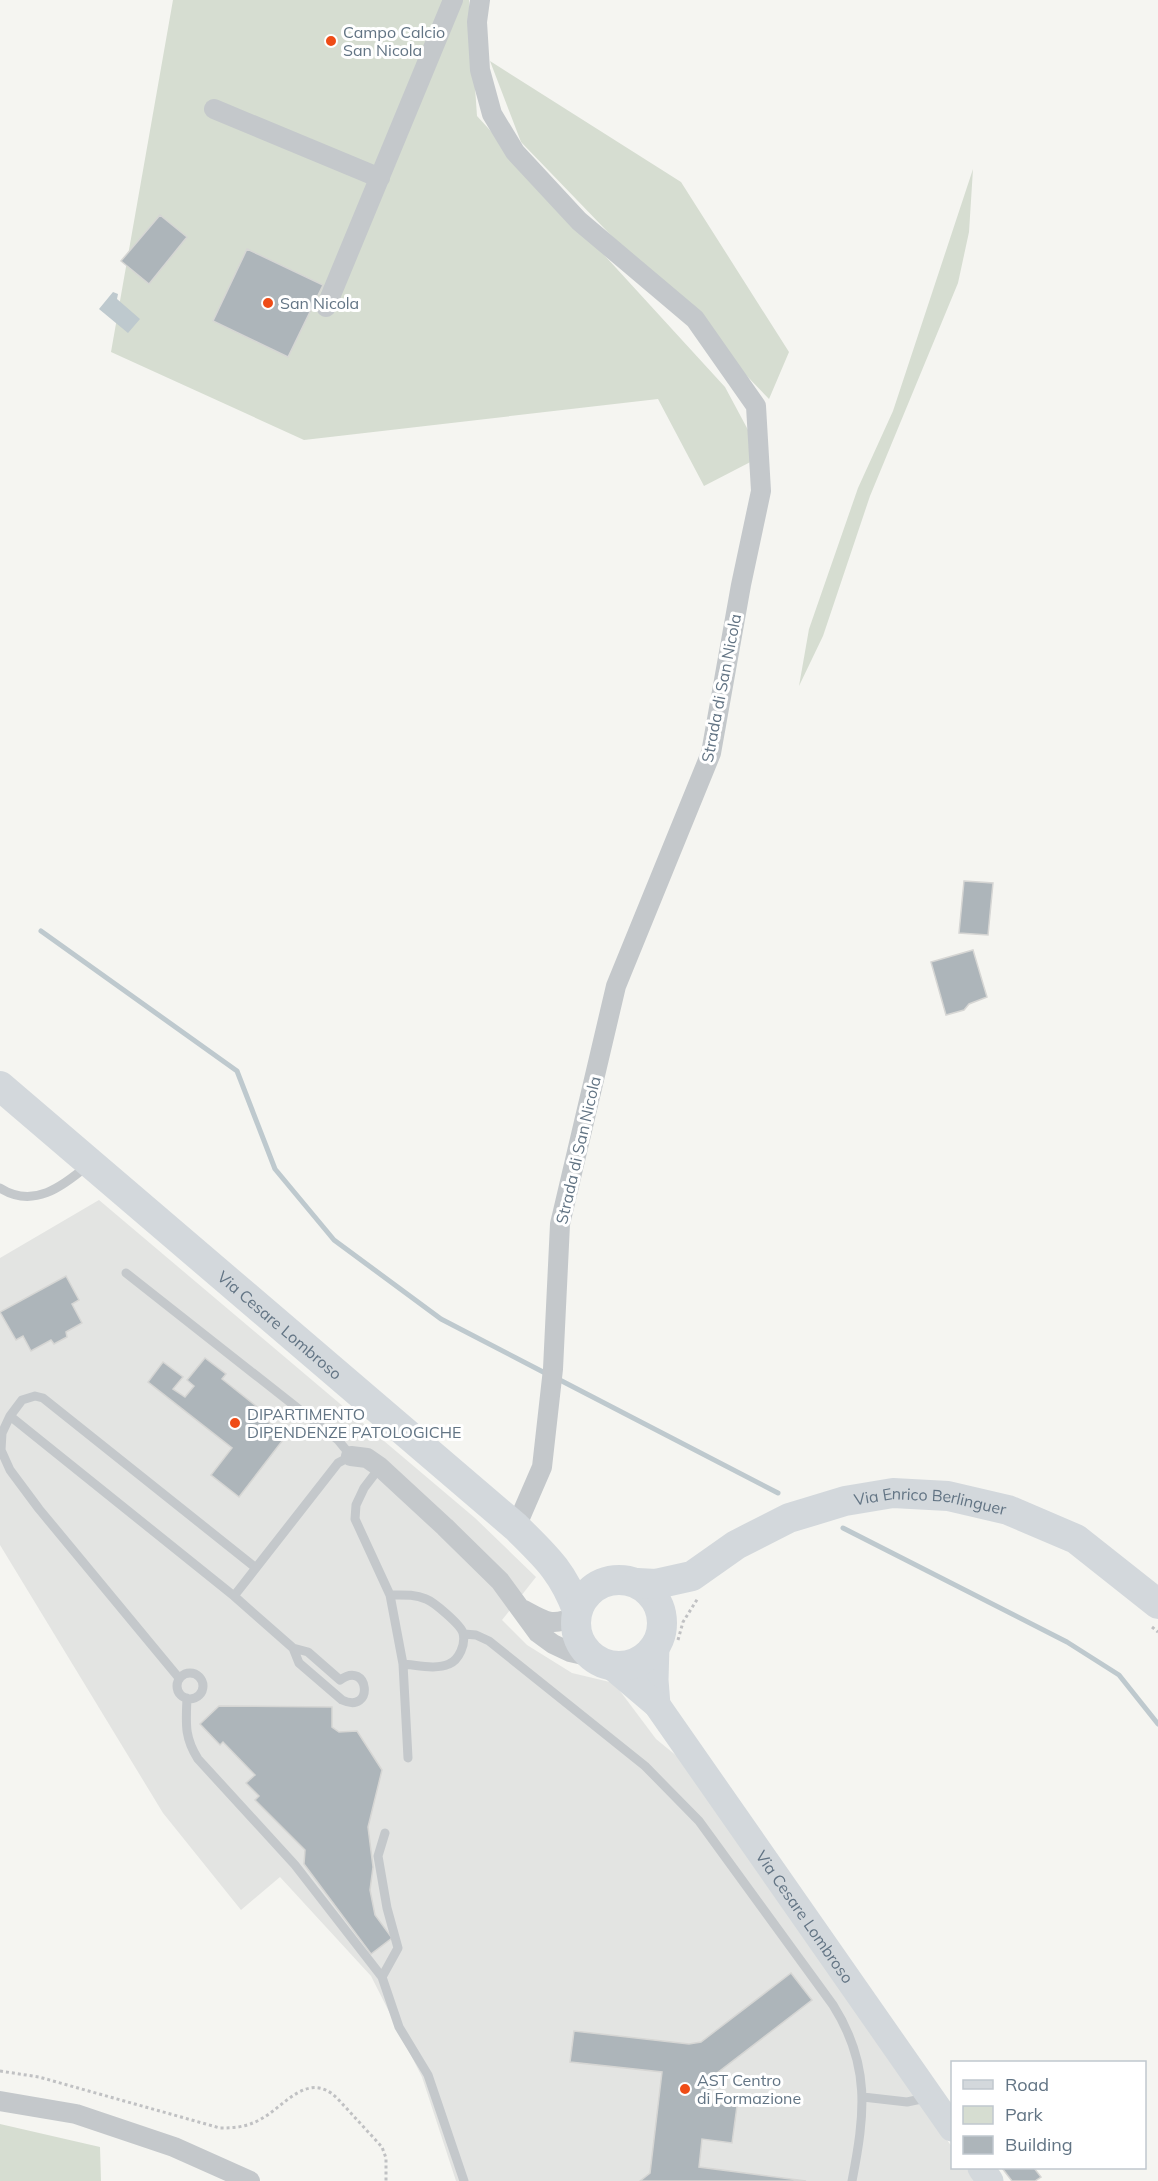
<svg xmlns="http://www.w3.org/2000/svg" width="1158" height="2181" font-family="Mulish,sans-serif">
	<rect width="100%" height="100%" fill="#f5f5f1"/>
	<!-- built -->
	<path fill="#e3e4e2" d="M99,1200L475,1518L536,1577L502,1620L527,1645L572,1673L614,1683L656,1739L678,1757L952,2147V2168H967L976,2181H456L422,2077L371,1976L280,1877L241,1910L163,1813L0,1545V1258Z"/>
	<!-- green -->
	<path fill="#d6ddd1" d="M173,0H469L477,116L725,387L762,456L704,486L658,399L304,440L111,352Z
		M490,61L681,182L789,352L769,399L521,142Z
		M973,169L969,232L958,283L870,496L823,636L799,686L809,629L858,488L893,411Z
		M0,2124L100,2147L101,2181H0Z"/>
	<!-- water -->
	<path fill="#bec9ce" d="M113,292L118,294L117,299L140,319L128,333L99,309Z"/>
	<g fill="none" stroke-linecap="round" stroke-linejoin="round">
		<!-- stream -->
		<path stroke="#bec9ce" stroke-width="5" d="M41,931L237,1071L275,1169L334,1240L441,1319L547,1374
			M556,1378L778,1493
			M843,1528L1067,1642L1119,1675L1158,1724"/>
	</g>
	<!-- building -->
	<path fill="#adb5ba" stroke="#d6d6d4" stroke-width="1.5" d="M160,215L187,237L149,284L121,261Z
		M247,249L323,285L288,357L213,321Z
		M964,881L993,883L988,935L959,933Z
		M973,950L987,997L969,1004L964,1010L946,1015L931,962Z
		M66,1276L79,1300L72,1304L82,1323L66,1332L67,1337L54,1344L51,1340L31,1351L23,1336L16,1340L0,1312Z
		M205,1358L226,1374L222,1379L256,1406L253,1410L286,1436L239,1497L211,1475L232,1448L148,1382L163,1362L183,1377L173,1389L185,1397L194,1386L187,1380Z
		M219,1706L332,1707V1727L339,1732L357,1731L382,1770L368,1827L373,1867L370,1890L375,1915L392,1938L371,1954L304,1864L305,1850L255,1800L259,1796L246,1783L255,1775L223,1742L220,1745L200,1724Z
		M791,1973L812,2000L712,2077L709,2102L737,2106L732,2143L702,2139L699,2167L806,2181H640L650,2173L662,2072L570,2062L574,2031L689,2044L701,2042Z
		M1002,2168H1034L1041,2177L1035,2181H1012Z"/>
	<g fill="none" stroke-linecap="round" stroke-linejoin="round">
		<!-- path -->
		<path stroke="#c0c1c3" stroke-width="3" stroke-dasharray="3 3" stroke-linecap="butt" d="M1152,1627L1158,1632
			M678,1640L683,1622L698,1598
			M0,2071L39,2077L220,2128C235,2128 247,2127 261,2119C285,2106 308,2070 337,2098L382,2147L386,2158V2181"/>
		<!-- lane -->
		<path stroke="#c4c8cb" stroke-width="9" d="M0,1188C33,1209 62,1187 88,1165
			M126,1273L338,1440L351,1456L338,1463L234,1596
			M10,1416L234,1596L293,1648L299,1663L342,1700C375,1715 369,1659 340,1680L308,1652L293,1648
			M380,1467L364,1488L356,1505L355,1519L390,1595L403,1664L408,1758
			M390,1595C403,1595 414,1594 426,1599C434,1602 461,1625 463,1633C466,1644 459,1660 449,1664C436,1670 417,1665 403,1664
			M464,1634L476,1635L489,1641L645,1766L699,1821L833,2005C871,2065 865,2114 852,2181
			M177 1686a13 13 0 1 1 26 0a13 13 0 1 1-26 0Z
			M179,1678L39,1509L10,1470L1,1450L2,1433L10,1416L22,1400L35,1396L43,1398L256,1568
			M187,1698C186,1723 184,1737 198,1759L295,1865L382,1977L399,2027L428,2075L464,2181
			M382,1977L398,1948L387,1908L378,1856L385,1833
			M863,2097L907,2102L926,2098"/>
		<!-- street -->
		<path stroke="#c4c8cb" stroke-width="20" d="M480,0L477,22L480,70L492,114L515,152L579,221L695,319L756,406L761,491L741,585L711,753L616,986L560,1224L553,1369L542,1467L516,1527
			M214,109L380,178
			M326,307L453,0
			M351,1456L367,1458L380,1467L445,1527L500,1581L538,1633L553,1644L570,1652L592,1657
			M524,1610C546,1622 552,1627 576,1616
			M0,2101L76,2114L174,2147L250,2181"/>
		<!-- secondary -->
		<g stroke="#d3d8dc" stroke-width="27">
			<path d="M656,1645L655,1680L657,1705"/>
			<path id="s1" d="M610,1665L657,1705L952,2128"/>
			<path d="M981,2168L990,2181"/>
		</g>
		<!-- primary -->
		<g stroke="#d3d8dc" stroke-width="30">
			<path id="s2" d="M0,1086L516,1527C545,1556 562,1570 577,1610"/>
			<circle cx="619" cy="1623" r="43"/>
			<path id="s3" d="M637,1583L656,1584L692,1576L736,1545L789,1518L845,1501L893,1493L948,1496L1008,1510L1076,1539L1158,1604"/>
		</g>
	</g>
	<!-- markers -->
	<g fill="#ef4c17" stroke="#fff" stroke-width="2">
		<circle cx="331" cy="41" r="6"/>
		<circle cx="268" cy="303" r="6"/>
		<circle cx="235" cy="1423" r="6"/>
		<circle cx="685" cy="2089" r="6"/>
	</g>
	<g text-anchor="middle" dominant-baseline="central" stroke-width="6" stroke-linejoin="round" paint-order="stroke">
		<!-- poi labels -->
		<g font-size="16" fill="#627484" stroke="#fff" text-anchor="start">
			<text x="343" y="32">Campo Calcio<tspan x="343" dy="18">San Nicola</tspan></text>
			<text x="280" y="303">San Nicola</text>
			<text x="247" y="1414">DIPARTIMENTO<tspan x="247" dy="18">DIPENDENZE PATOLOGICHE</tspan></text>
			<text x="697" y="2080">AST Centro<tspan x="697" dy="18">di Formazione</tspan></text>
		</g>
		<!-- street labels -->
		<g font-size="16" fill="#627484" stroke="#fff">
			<text transform="translate(721 688) rotate(-79)">Strada di San Nicola</text>
			<text transform="translate(578 1150) rotate(-77)">Strada di San Nicola</text>
			<text stroke="none"><textPath href="#s2" startOffset="368">Via Cesare Lombroso</textPath></text>
			<text stroke="none"><textPath href="#s3" startOffset="314">Via Enrico Berlinguer</textPath></text>
			<text stroke="none"><textPath href="#s1" startOffset="320">Via Cesare Lombroso</textPath></text>
		</g>
	</g>
	<!-- legend -->
	<rect x="951" y="2061" width="195" height="108" fill="#ffffff" stroke="#c0c7ce" stroke-width="1.5"/>
	<rect x="963" y="2080" width="30" height="9" fill="#d3d8dc" stroke="#c0c7ce" stroke-width="1.5"/>
	<text x="1005" y="2091" font-size="18" fill="#627484">Road</text>
	<rect x="963" y="2106" width="30" height="18" fill="#d6ddd1" stroke="#c0c7ce" stroke-width="1.5"/>
	<text x="1005" y="2121" font-size="18" fill="#627484">Park</text>
	<rect x="963" y="2136" width="30" height="18" fill="#adb5ba" stroke="#c0c7ce" stroke-width="1.5"/>
	<text x="1005" y="2151" font-size="18" fill="#627484">Building</text>
</svg>
